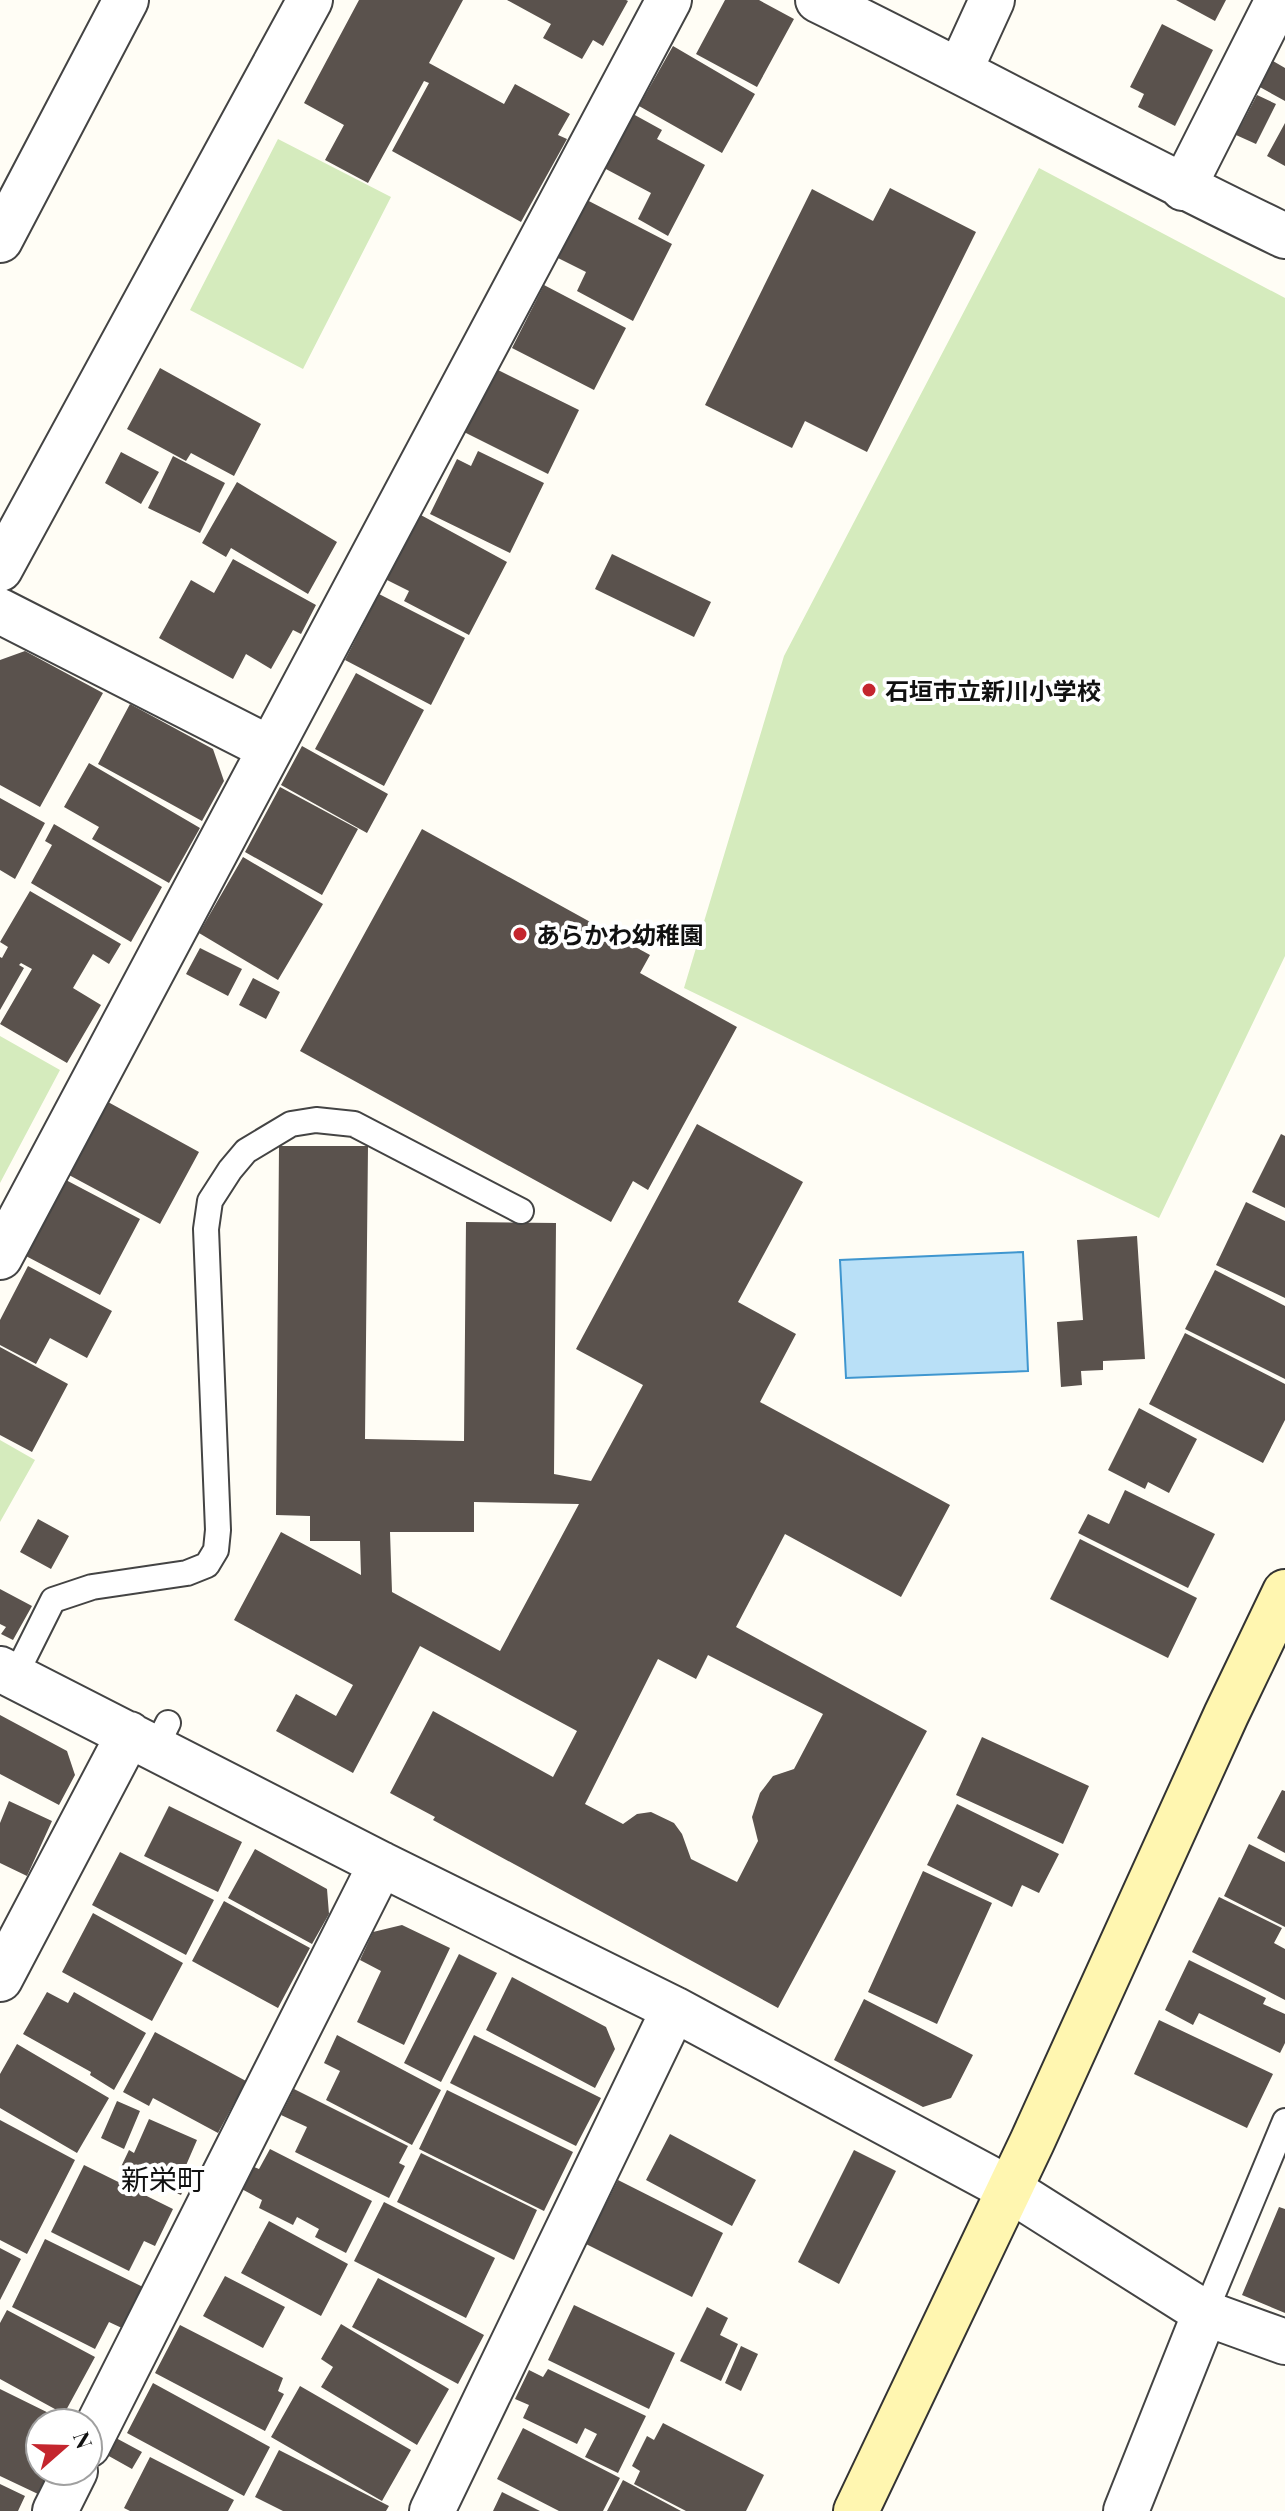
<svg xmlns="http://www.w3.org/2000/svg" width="1285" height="2511" font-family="'Playfair Display','Noto Sans JP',serif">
	<rect width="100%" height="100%" fill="#fffdf5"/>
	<!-- green -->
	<path fill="#d5ebbd" d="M278,139L391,197L303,369L190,310Z
		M1039,168L1285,298V956L1159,1218L684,988L784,656Z
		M0,1036L60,1070L0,1183Z
		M0,1440L35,1460L0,1522Z"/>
	<!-- water -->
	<path fill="#b9e0f7" stroke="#3f96cf" stroke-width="2" d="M1023,1252L1028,1371L846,1378L840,1260Z"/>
	<!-- building -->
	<path fill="#5a524d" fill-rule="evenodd" d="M359,0H463L429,63L504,104L515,84L570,114L558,135L567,139L521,222L392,151L429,83L424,81L368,183L325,160L344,125L304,103Z
		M507,0H626L628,1L603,46L593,40L582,59L543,38L551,24Z
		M725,0H759L794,19L757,87L696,54Z
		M1176,0H1226L1215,21Z
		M1162,24L1213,50L1175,126L1138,107L1144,94L1130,87Z
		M673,46L755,94L722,153L639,106Z
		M1273,61L1285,68V101L1258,86Z
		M1257,95L1276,104L1256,144L1236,135Z
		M633,114L662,130L657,139L705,165L668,236L638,219L651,193L604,168Z
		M1285,123V166L1267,156Z
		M890,188L976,232L867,452L805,421L792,448L705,405L812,189L873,221Z
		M583,198L672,244L633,321L577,291L586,272L554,256Z
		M544,285L626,328L594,390L512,348Z
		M160,368L261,424L234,476L191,453L186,461L127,429Z
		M494,368L579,410L548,474L462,431Z
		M478,451L544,483L510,553L430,514L457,459L471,466Z
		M121,452L159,472L141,504L105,483Z
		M173,456L225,483L200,533L148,508Z
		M237,482L337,542L308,594L231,548L226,557L202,543Z
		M419,514L507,562L469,635L404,601L409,591L385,579Z
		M612,554L711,602L694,637L595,589Z
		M233,559L316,605L301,634L293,630L271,669L246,654L233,679L159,638L191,580L214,593Z
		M379,594L465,638L431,705L345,660Z
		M25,651L103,693L40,807L0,785V660Z
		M356,673L424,710L384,786L315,749Z
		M130,704L213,749L224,781L202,821L98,764Z
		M302,746L388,794L367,833L281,785Z
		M89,763L200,828L169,883L92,839L99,827L64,807Z
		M280,787L358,829L322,895L245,852Z
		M0,798L45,823L15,879L0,870Z
		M54,824L162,887L131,942L31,883L52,845L45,841Z
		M422,829L650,955L640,973L737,1027L648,1190L633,1181L611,1222L300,1051Z
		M243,857L323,904L278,980L199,933Z
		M30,891L121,944L109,964L93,954L73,988L101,1005L67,1063L0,1024L32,969L21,963L19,965L24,968L0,1010V957L2,958L8,947L0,942Z
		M200,948L242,969L228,996L186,974Z
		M253,978L280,992L266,1019L239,1005Z
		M108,1102L199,1152L160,1224L69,1175Z
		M697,1124L803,1182L738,1302L796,1334L760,1402L950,1505L901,1597L785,1534L736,1627L927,1731L778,2008L433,1820L435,1817L390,1793L433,1711L553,1777L577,1731L420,1646L353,1773L276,1731L296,1694L336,1716L353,1685L234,1620L281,1532L361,1575L360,1541H310V1516L276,1515L279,1146H368L365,1439L464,1441L466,1222L556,1223L554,1474L591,1481L643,1385L576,1349ZM474,1502L579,1504L500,1651L392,1592L390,1532H474ZM708,1655L823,1714L794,1769L773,1776L760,1793L752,1817L758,1841L737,1882L691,1859L682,1834L674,1823L651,1812L637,1814L623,1824L585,1804L658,1659L696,1679Z
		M1281,1134L1285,1136V1208L1252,1192Z
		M64,1179L140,1219L100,1295L24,1255Z
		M1246,1202L1285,1221V1298L1216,1265Z
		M1137,1236L1145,1359L1103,1361V1370L1081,1371L1082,1385L1061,1387L1057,1322L1083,1320L1077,1240Z
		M28,1266L112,1311L87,1358L50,1338L36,1364L0,1345V1320Z
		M1215,1270L1285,1306V1379L1185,1329Z
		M1185,1333L1285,1384V1420L1263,1463L1149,1404Z
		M0,1347L68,1384L32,1452L0,1435Z
		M1139,1408L1197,1439L1169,1493L1148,1482L1145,1489L1108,1470Z
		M1125,1490L1215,1534L1188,1588L1078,1533L1088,1514L1109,1524Z
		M38,1519L69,1536L51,1569L20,1552Z
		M1080,1539L1197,1598L1168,1658L1050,1599Z
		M0,1589L32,1606L13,1640L1,1634L6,1627L0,1624Z
		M0,1715L67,1751L75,1775L59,1805L0,1774Z
		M982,1737L1089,1786L1063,1844L956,1795Z
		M1282,1790L1285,1791V1853L1257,1838Z
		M9,1801L52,1821L27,1876L0,1863V1823Z
		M957,1804L1059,1854L1039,1893L1022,1885L1012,1907L927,1865Z
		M169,1806L242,1842L218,1892L144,1856Z
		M1249,1844L1285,1862V1927L1224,1896Z
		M255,1849L327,1889L329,1914L312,1944L228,1898Z
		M120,1852L214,1900L186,1955L92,1905Z
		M923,1871L992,1903L937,2024L868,1992Z
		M1219,1897L1282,1928L1274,1943L1285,1949V2000L1192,1952Z
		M224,1901L310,1948L278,2008L192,1961Z
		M93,1913L183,1963L152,2021L62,1972Z
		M402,1925L450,1948L404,2045L357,2022L381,1971L360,1960L373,1932Z
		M459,1954L497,1973L441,2082L404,2063Z
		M1189,1960L1266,1998L1263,2004L1285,2014V2043L1280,2053L1199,2013L1193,2025L1165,2010Z
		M512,1977L606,2027L615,2049L595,2088L486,2030Z
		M47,1992L68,2003L74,1992L146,2033L114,2090L90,2075L91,2072L23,2034Z
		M864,1999L973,2055L951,2098L923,2107L834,2060Z
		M1159,2020L1273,2074L1247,2128L1134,2074Z
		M155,2032L246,2081L218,2133L153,2098L149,2106L123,2092Z
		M337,2035L441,2090L412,2145L326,2100L340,2071L324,2063Z
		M474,2035L601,2098L576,2146L450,2083Z
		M17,2044L109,2098L77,2153L0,2108V2074Z
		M294,2089L408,2146L399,2163L405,2166L389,2198L295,2152L307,2127L281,2115Z
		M447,2090L573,2152L544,2211L419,2149Z
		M117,2101L140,2111L124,2149L101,2138Z
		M149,2119L197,2140L184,2170L191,2173L181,2195L120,2169L129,2150L134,2153Z
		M0,2120L75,2160L27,2254L0,2240Z
		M670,2134L756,2180L732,2226L646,2180Z
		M270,2149L372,2201L346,2253L315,2237L319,2229L297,2217L293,2225L259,2208L262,2200L238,2187L249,2165L259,2169Z
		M854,2150L896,2171L839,2284L798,2262Z
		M421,2153L537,2210L514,2260L397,2202Z
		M84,2165L173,2209L155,2246L144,2241L129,2271L51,2232Z
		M618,2180L723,2233L692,2297L586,2244Z
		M384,2202L495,2258L466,2318L354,2261Z
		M1279,2207L1285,2209V2313L1242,2295Z
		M269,2221L348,2264L321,2316L241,2273Z
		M45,2239L145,2288L124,2329L109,2322L95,2349L12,2307Z
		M0,2248L21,2259L0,2300Z
		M225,2276L285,2307L263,2348L203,2316Z
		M378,2278L484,2335L458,2384L352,2327Z
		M574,2305L675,2353L649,2409L548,2360Z
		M707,2307L728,2318L720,2335L738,2344L721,2381L680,2361Z
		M7,2310L95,2357L64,2414L0,2379V2323Z
		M341,2324L449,2389L417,2445L321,2387L333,2367L321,2359Z
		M180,2325L283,2378L278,2391L284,2394L265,2431L155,2373Z
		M741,2346L758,2354L741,2391L725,2383Z
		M548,2369L646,2416L618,2473L585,2457L597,2434L585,2428L577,2444L523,2418L529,2405L515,2399L529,2370L543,2377Z
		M153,2383L270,2447L244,2496L127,2433Z
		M300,2386L411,2450L382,2501L271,2437Z
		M0,2389L69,2423H40V2471H49L38,2494L0,2476Z
		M663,2423L764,2475L746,2511H686L634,2484L640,2471L632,2466L647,2436L654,2440Z
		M523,2428L620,2478L603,2511H559L497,2479Z
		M116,2438L142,2452L132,2469L107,2455Z
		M279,2450L389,2506L386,2511H283L255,2497Z
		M150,2457L234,2500L228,2511H130L124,2508Z
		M623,2480L681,2511H607Z
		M0,2484L25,2496L18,2511H0Z
		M502,2492L540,2511H493Z"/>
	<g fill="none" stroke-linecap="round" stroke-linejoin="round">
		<defs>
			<path id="lane" d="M15,1676L53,1600L92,1587L187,1573L207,1565L216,1550L218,1530L206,1229L210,1201L230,1170L246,1151L291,1124L316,1120L354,1124L521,1211
				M155,1749L168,1723
				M1205,2313L1285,2121"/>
			<path id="street" d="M818,0C975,77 1128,161 1285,236
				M960,70L992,0
				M1183,188L1278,0
				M0,240L126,0
				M0,569L310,0
				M0,611L269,748
				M0,1257L669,0
				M0,1669L381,1864L674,2009L1009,2189L1205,2313L1285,2342
				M0,1979L129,1734
				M88,2445L381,1864
				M55,2511L75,2471
				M432,2511L674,2009
				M1126,2511L1205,2313"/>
			<path id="secondary" d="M856,2511L1032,2142L1226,1715L1285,1592"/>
		</defs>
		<!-- lane casing -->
		<use href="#lane" stroke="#444" stroke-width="28"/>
		<!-- street casing -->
		<use href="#street" stroke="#444" stroke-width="48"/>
		<!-- secondary casing -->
		<use href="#secondary" stroke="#333" stroke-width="48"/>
		<!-- lane -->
		<use href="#lane" stroke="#fff" stroke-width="24"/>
		<!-- street -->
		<use href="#street" stroke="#fff" stroke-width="44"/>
		<!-- secondary -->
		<use href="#secondary" stroke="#fff6b0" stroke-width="44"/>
	</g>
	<!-- markers -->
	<g fill="#c4262e" stroke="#fff" stroke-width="3">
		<circle cx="869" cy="690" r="8"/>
		<circle cx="520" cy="934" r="8"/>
	</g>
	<g text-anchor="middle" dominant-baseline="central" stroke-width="8" stroke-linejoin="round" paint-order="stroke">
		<!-- poi labels -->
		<g font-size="24" font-weight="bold" fill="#111" stroke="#fff" text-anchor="start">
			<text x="885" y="690">石垣市立新川小学校</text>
			<text x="536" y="934">あらかわ幼稚園</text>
		</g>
		<!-- quarter labels -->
		<g font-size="28" fill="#111" stroke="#fff">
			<text x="163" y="2178">新栄町</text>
		</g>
	</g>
	<!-- north arrow -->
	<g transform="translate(64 2447) rotate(70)"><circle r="38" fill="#ffffff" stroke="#a0a0a0" stroke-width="2"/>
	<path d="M0-6L14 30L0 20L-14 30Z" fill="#c4262e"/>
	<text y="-12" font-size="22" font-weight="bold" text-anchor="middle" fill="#111111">N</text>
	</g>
</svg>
